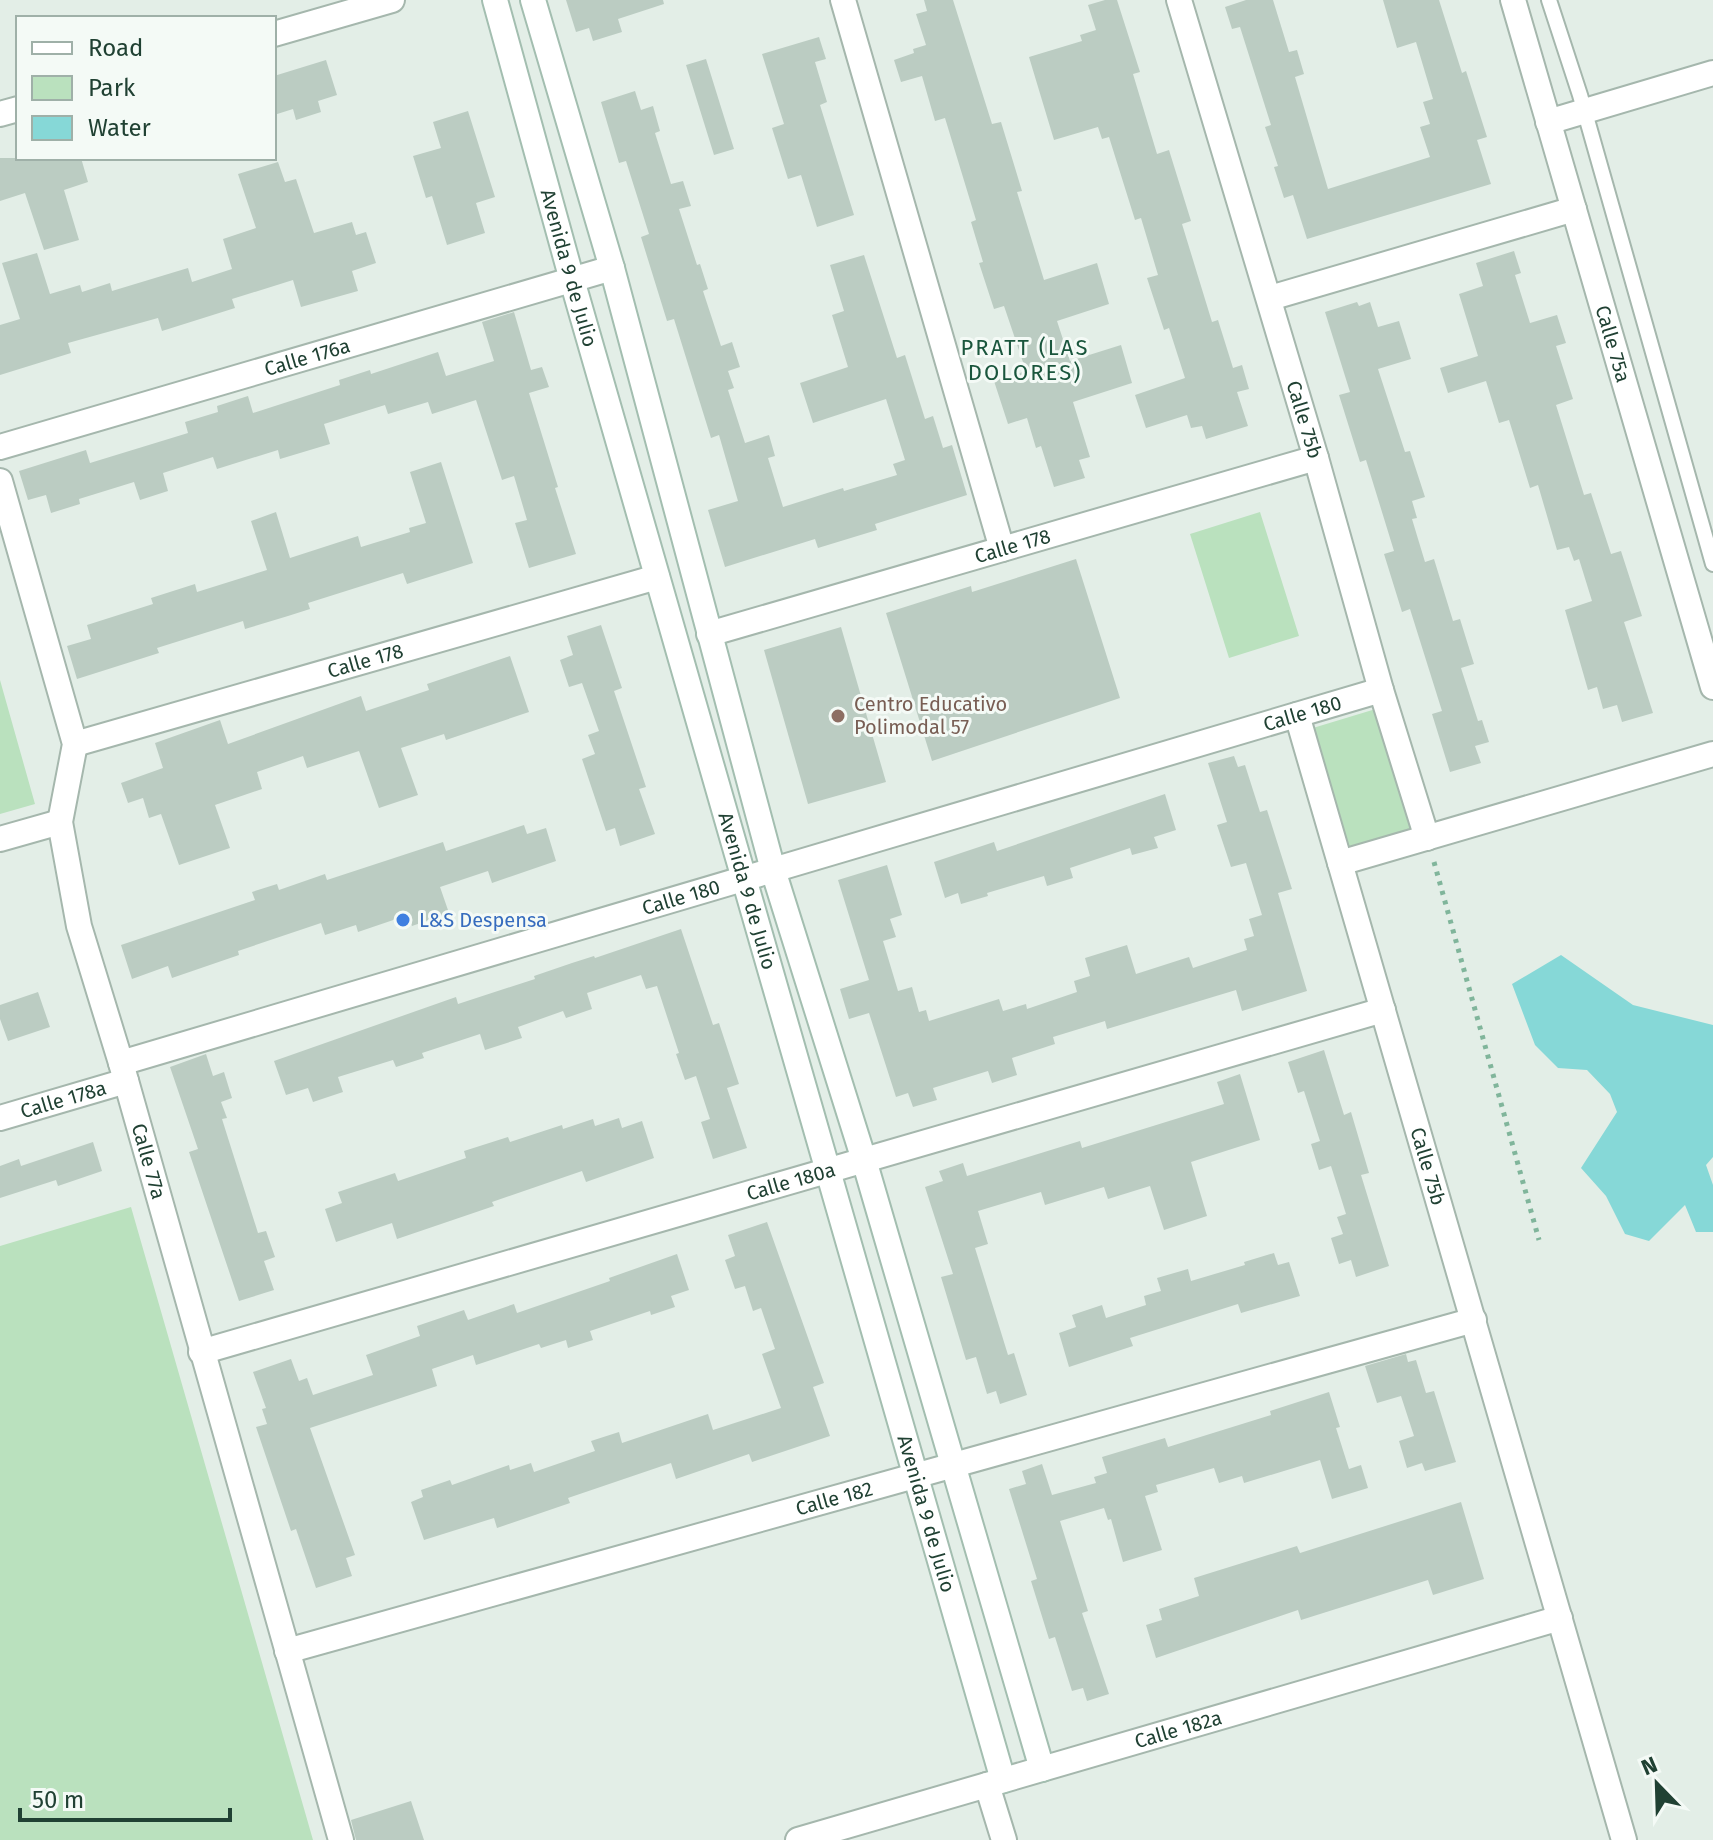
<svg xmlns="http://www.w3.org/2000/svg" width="1713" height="1840" font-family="'Fira Sans',sans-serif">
	<rect width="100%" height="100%" fill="#e3eee7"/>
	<!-- green -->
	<path fill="#bae1be" d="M1260,512L1299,636L1229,658L1190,534Z
		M0,680L35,804L0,814Z
		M1379,708L1414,829L1349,849L1313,728Z
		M131,1207L313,1840H0V1246Z"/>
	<!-- water -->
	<path fill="#86d8d7" d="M1561,955L1633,1005L1713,1025V1157L1706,1165L1713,1185V1232H1696L1685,1205L1649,1241L1625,1234L1606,1196L1581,1168L1617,1112L1610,1094L1587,1070L1558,1068L1535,1045L1512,984Z"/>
	<!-- building -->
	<path fill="#bbccc2" d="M566,0H663L664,4L618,19L622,32L593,41L589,28L576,32Z
		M924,0H953L992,124L1001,122L1022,191L1017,192L1044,280L1097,263L1109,304L1057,321L1070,361L1121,345L1132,383L1073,402L1090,457L1079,460L1085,478L1054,487L1041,446L1036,448L1027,418L1008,424L994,381L1026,371L1004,306L994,309L979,263L983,262L971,222L976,220L945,118L935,121L922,76L901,82L894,60L914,53L913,49L926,45L916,14L927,11Z
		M1105,0H1117L1140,72L1133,74L1157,154L1169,150L1191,221L1182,224L1212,322L1218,320L1233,368L1242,365L1249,389L1237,392L1248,426L1206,439L1202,426L1191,428L1187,415L1146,428L1135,395L1185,378L1169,328L1164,330L1147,278L1158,275L1141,218L1135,220L1109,137L1102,139L1098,127L1054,140L1029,57L1082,41L1080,35L1096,30L1088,5Z
		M1246,0H1273L1289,52L1297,50L1304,74L1295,77L1328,189L1430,157L1420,127L1430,124L1423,102L1433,99L1416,42L1397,48L1383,0H1439L1462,73L1466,71L1487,137L1477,140L1491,184L1307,239L1293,195L1284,198L1274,167L1278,166L1265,127L1271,125L1240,27L1232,29L1225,7Z
		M819,37L826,59L815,62L827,102L820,105L854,215L817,227L801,175L788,179L772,128L784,124L762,54Z
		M706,59L734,149L714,155L686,65Z
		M326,60L337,95L318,101L321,112L296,120L293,109L274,115V76Z
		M635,91L641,110L653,106L660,131L655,133L671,184L683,181L691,206L679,209L697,265L700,264L708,289L703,291L721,346L732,342L740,367L728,371L734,388L728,390L745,443L769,435L775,456L768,458L783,507L843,488L844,491L897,475L893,464L905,460L886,399L813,423L800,383L848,367L832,315L844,311L830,265L864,255L897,358L905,355L925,419L933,416L943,448L952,445L967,495L875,524L877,530L818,548L815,539L725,567L708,510L738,501L719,435L711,438L674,319L667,321L641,237L649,234L626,161L619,163L601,102Z
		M468,111L495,197L476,203L485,233L447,245L432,196L426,198L413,156L441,148L433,122Z
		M0,158H81L88,182L64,190L79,240L44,250L25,193L0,201Z
		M278,162L285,182L296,179L314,233L352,222L356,235L366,232L376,263L352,271L358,291L301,307L293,280L232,299L235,308L162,331L158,318L68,343L71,353L0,375V325L20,319L2,263L37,253L50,294L80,285L82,292L110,283L112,291L188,268L192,282L232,269L223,239L256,228L238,174Z
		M1514,251L1521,273L1515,275L1530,323L1557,315L1566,343L1556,346L1573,399L1556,405L1584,495L1591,493L1611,554L1621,551L1642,616L1624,622L1653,713L1622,722L1617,705L1603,709L1597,687L1588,690L1565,610L1592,601L1579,559L1574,561L1569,547L1557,550L1538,485L1530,488L1509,420L1499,423L1486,381L1448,393L1440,368L1478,356L1459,294L1483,286L1476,263Z
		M1357,302L1359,306L1370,302L1378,327L1399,321L1411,359L1378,369L1405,452L1410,451L1425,497L1412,501L1417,518L1412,519L1425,562L1434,559L1453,621L1460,619L1474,664L1461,668L1478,721L1482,720L1489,742L1475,746L1481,763L1450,772L1432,714L1442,711L1410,609L1402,612L1384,554L1394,551L1366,460L1360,462L1339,395L1350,392L1325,312Z
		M514,312L531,370L542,367L549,387L529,393L558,487L555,488L576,554L529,568L515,523L527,520L514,476L502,480L476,400L432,414L428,402L388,414L385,405L324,424L330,444L280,459L278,450L217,469L213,457L163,473L168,491L140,500L134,482L79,499L80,504L51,513L46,495L28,500L19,471L86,450L90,463L188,433L185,422L218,412L217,406L248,396L253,413L340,385L339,380L370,370L371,374L438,352L446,376L494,361L482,322Z
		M441,462L473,563L407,584L403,573L308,603L310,609L288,616L245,629L243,621L157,648L159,653L77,679L67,646L91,639L87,625L153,604L151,598L195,584L197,592L267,570L251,521L276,512L290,558L358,536L361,547L410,532L409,528L426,523L410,472Z
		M1076,559L1120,698L932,761L886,613L971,586L972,592Z
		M601,625L622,688L614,691L646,787L639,789L655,834L620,846L615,828L606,831L582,759L595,754L588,735L599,731L582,683L569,687L560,660L573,655L567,636Z
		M841,627L886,782L808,804L764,650Z
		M510,656L529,712L446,740L444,734L401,748L418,795L379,808L359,751L307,768L303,756L257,772L262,789L215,805L230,848L179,865L161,814L149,818L143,798L128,803L121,783L163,768L155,743L220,720L228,744L361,696L366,711L429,690L427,684Z
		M1234,756L1238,767L1245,765L1260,812L1267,810L1292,889L1278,893L1307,991L1242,1011L1236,990L1107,1029L1105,1021L1053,1037L1055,1044L1012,1058L1017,1075L992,1083L988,1071L933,1088L937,1100L913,1107L908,1093L896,1097L869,1013L849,1019L840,989L869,980L838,880L887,865L902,915L890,919L896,937L883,941L898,991L912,987L919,1012L926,1010L929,1021L999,999L1003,1011L1026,1004L1027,1009L1077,992L1074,981L1090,976L1085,958L1127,945L1136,974L1189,957L1193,968L1247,950L1244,939L1254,936L1249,919L1262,915L1246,863L1231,867L1217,825L1227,822L1208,763Z
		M1165,794L1176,830L1154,837L1158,848L1132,855L1130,848L1070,868L1073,878L1047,886L1044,876L987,893L988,896L961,904L958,893L945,898L934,862L994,842L997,851Z
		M524,825L527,834L546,828L556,861L492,883L488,871L440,887L449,913L412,926L408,915L358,932L356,925L325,935L321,923L238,951L239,955L172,978L168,966L132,979L121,945L255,900L252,892L277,884L279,890L325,874L327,880L443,842L446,851Z
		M681,929L713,1025L719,1023L739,1084L727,1088L747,1148L713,1159L701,1122L710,1119L696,1076L685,1080L676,1054L679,1053L657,986L646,989L641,975L587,993L592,1009L566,1018L563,1011L518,1027L522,1038L485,1050L480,1034L422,1053L424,1058L396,1067L393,1060L338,1077L343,1092L313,1102L308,1088L286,1095L274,1061L456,997L458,1004L535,979L534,976L572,963L594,956L595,958Z
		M38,992L50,1027L8,1041L0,1019V1005Z
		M1324,1050L1344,1115L1351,1112L1369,1173L1361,1175L1389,1266L1356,1277L1351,1260L1339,1264L1331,1238L1343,1234L1337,1217L1346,1214L1331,1166L1319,1170L1311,1144L1320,1141L1304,1091L1298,1093L1288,1062Z
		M206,1054L213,1076L224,1072L232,1098L221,1102L227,1118L222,1119L258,1233L266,1231L275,1257L264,1261L274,1290L239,1301L189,1152L198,1149L170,1067Z
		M1240,1074L1260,1140L1191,1162L1207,1216L1164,1230L1150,1186L1108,1199L1104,1187L1045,1205L1041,1192L978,1211L988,1244L975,1248L1008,1355L1014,1353L1027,1395L1000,1404L996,1391L987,1394L976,1357L966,1360L941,1277L953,1274L925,1187L943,1181L939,1171L963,1163L967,1176L1080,1141L1082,1148L1224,1104L1217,1082Z
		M619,1118L622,1128L642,1121L654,1158L586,1182L582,1171L492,1202L494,1206L397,1239L392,1223L336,1242L325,1209L342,1203L338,1192L395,1173L398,1181L466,1158L464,1151L508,1137L510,1142L562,1125L563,1129L593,1119L595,1126Z
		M93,1142L102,1171L58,1186L56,1180L0,1198V1166L19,1159L21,1166Z
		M767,1222L824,1383L813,1387L830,1436L752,1462L749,1454L676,1479L671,1463L568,1498L570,1503L497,1528L494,1518L424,1540L411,1502L423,1497L421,1490L450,1480L452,1485L509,1465L510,1470L531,1463L534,1472L595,1451L591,1441L619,1432L622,1443L708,1414L713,1430L781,1408L762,1354L775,1349L761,1308L753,1311L745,1286L735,1289L725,1260L735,1256L728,1235Z
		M1274,1253L1278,1265L1289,1262L1300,1296L1241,1313L1238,1304L1130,1338L1133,1346L1069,1367L1059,1333L1076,1327L1072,1315L1102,1305L1106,1318L1146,1305L1144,1296L1161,1291L1157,1278L1188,1269L1191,1281L1245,1265L1244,1262Z
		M677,1254L689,1290L671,1296L675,1307L651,1315L650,1311L590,1331L593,1340L568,1348L566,1340L541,1348L539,1344L476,1365L473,1355L432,1369L437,1386L310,1428L355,1555L346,1558L352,1576L316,1588L296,1529L291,1531L256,1427L267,1424L262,1409L266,1408L253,1372L291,1359L299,1381L307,1378L313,1395L373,1375L366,1355L420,1336L417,1326L464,1310L468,1320L514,1304L517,1313L610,1281L609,1278Z
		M1406,1354L1408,1362L1416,1360L1426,1393L1434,1391L1456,1462L1425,1471L1422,1463L1407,1468L1399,1441L1414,1436L1401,1396L1377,1403L1365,1366Z
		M1329,1392L1340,1427L1336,1428L1349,1469L1361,1465L1368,1488L1332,1499L1320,1460L1244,1483L1242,1476L1219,1483L1214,1468L1156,1485L1158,1492L1145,1496L1162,1550L1123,1562L1111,1519L1108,1520L1104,1508L1060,1521L1088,1611L1082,1613L1109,1694L1087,1701L1083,1688L1072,1691L1055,1637L1049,1639L1031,1581L1037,1579L1009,1489L1026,1484L1022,1471L1042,1464L1052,1495L1096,1483L1094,1477L1107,1473L1102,1457L1165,1438L1168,1447L1271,1415L1270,1411Z
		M1461,1502L1484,1579L1433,1595L1428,1580L1301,1620L1298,1610L1156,1658L1146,1625L1162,1620L1159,1609L1199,1596L1194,1578L1297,1546L1300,1553Z
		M411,1801L424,1840H356L351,1820Z"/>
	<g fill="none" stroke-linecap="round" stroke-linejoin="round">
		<defs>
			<path id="lane" d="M1549,0L1580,95L1713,564"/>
			<g id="street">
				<path d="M843,0L1002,549"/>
				<path id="s1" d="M1179,0L1316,458L1381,690L1427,838"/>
				<path id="s2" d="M1513,0L1713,687"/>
				<path d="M274,34L392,0"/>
				<path d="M0,114L18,109"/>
				<path d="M1548,122L1713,73"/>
				<path d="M1270,298L1574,209"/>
				<path id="s3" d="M0,447L612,268"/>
				<path id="s4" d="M0,481L75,744L60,822L79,926L121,1063L341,1840"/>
				<path id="s5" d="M709,634L1316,458"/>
				<path id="s6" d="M1297,715L1624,1840"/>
				<path id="s7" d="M75,744L657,577"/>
				<path d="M0,839L60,822"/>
				<path d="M1340,863L1713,754"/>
				<path id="s8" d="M121,1063L1381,690"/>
				<path id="s9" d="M0,1118L126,1081"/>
				<path id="s10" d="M201,1352L1383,1010"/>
				<path id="s11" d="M287,1651L1474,1320"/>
				<path d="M987,1785L1004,1840"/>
				<path id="s12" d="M798,1840L1560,1618"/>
			</g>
			<g id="secondary">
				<path id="s13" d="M495,0L572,280L1003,1780"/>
				<path d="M533,0L612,268L773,870L864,1160L1042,1769"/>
			</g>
		</defs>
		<!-- lane casing -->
		<use href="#lane" stroke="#a5b7ad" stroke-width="18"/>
		<!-- street casing -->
		<use href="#street" stroke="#a5b7ad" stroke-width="28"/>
		<!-- secondary casing -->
		<use href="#secondary" stroke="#a3beb0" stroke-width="28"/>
		<!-- path -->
		<path stroke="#80b59b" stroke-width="5" stroke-dasharray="4 6" stroke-linecap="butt" d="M1434,862L1539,1240"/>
		<!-- lane -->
		<use href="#lane" stroke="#fff" stroke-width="14"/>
		<!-- street -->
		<use href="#street" stroke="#fff" stroke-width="24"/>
		<!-- secondary -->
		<use href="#secondary" stroke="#fff" stroke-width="24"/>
	</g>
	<!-- markers -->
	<circle fill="#8d6e63" stroke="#f4faf6" stroke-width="3" cx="838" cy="716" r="8"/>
	<circle fill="#3f7fe0" stroke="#f4faf6" stroke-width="3" cx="403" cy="920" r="8"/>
	<g text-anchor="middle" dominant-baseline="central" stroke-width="6" stroke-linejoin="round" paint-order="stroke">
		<!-- street labels -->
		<g font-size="20" fill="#204133" stroke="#f4faf6">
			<text stroke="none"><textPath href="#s13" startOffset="278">Avenida 9 de Julio</textPath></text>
			<text stroke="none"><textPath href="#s2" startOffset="358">Calle 75a</textPath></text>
			<text stroke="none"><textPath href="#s3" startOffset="320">Calle 176a</textPath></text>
			<text stroke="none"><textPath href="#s1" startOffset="438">Calle 75b</textPath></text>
			<text stroke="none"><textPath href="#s5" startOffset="316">Calle 178</textPath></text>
			<text stroke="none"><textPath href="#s7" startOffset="302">Calle 178</textPath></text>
			<text stroke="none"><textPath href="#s8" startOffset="1232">Calle 180</textPath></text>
			<text stroke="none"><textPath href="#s13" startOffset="926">Avenida 9 de Julio</textPath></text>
			<text stroke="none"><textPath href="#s8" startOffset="584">Calle 180</textPath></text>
			<text stroke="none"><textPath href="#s9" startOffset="66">Calle 178a</textPath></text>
			<text stroke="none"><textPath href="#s4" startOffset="704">Calle 77a</textPath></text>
			<text stroke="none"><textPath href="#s6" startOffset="470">Calle 75b</textPath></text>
			<text stroke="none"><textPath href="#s10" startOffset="614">Calle 180a</textPath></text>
			<text stroke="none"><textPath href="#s11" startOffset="568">Calle 182</textPath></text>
			<text stroke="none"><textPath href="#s13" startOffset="1574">Avenida 9 de Julio</textPath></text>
			<text stroke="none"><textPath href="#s12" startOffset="396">Calle 182a</textPath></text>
		</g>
		<!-- education labels -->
		<g font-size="20" fill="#785e54" stroke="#f4faf6" text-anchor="start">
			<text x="854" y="704">Centro Educativo<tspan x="854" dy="23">Polimodal 57</tspan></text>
		</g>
		<!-- shop labels -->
		<g font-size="20" fill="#366cbe" stroke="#f4faf6" text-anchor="start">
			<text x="419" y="920">L&amp;S Despensa</text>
		</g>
		<!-- neighbourhood labels -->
		<g font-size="22" letter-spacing="2" fill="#1a563d" stroke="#f4faf6">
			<text x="1025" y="347">PRATT (LAS<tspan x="1025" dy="25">DOLORES)</tspan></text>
		</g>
	</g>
	<!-- legend -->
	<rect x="16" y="16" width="260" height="144" fill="#f4faf6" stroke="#9fb0a8" stroke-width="2"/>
	<rect x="32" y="42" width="40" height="12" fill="#ffffff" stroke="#9fb0a8" stroke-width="2"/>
	<text x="88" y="56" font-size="24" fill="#204133">Road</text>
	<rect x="32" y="76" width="40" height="24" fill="#bae1be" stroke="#9fb0a8" stroke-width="2"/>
	<text x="88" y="96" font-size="24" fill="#204133">Park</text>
	<rect x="32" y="116" width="40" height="24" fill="#86d8d7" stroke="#9fb0a8" stroke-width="2"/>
	<text x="88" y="136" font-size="24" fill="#204133">Water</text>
	<!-- north arrow -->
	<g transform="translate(1657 1784) rotate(337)" stroke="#f4faf6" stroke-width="6" paint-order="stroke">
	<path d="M0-6L14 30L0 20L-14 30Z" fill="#204133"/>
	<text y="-12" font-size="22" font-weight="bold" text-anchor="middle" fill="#204133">N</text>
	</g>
	<!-- scale -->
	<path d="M20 1808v12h210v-12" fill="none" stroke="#204133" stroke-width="4"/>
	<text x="32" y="1808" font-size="24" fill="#204133" stroke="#f4faf6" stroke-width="6" paint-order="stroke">50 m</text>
</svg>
